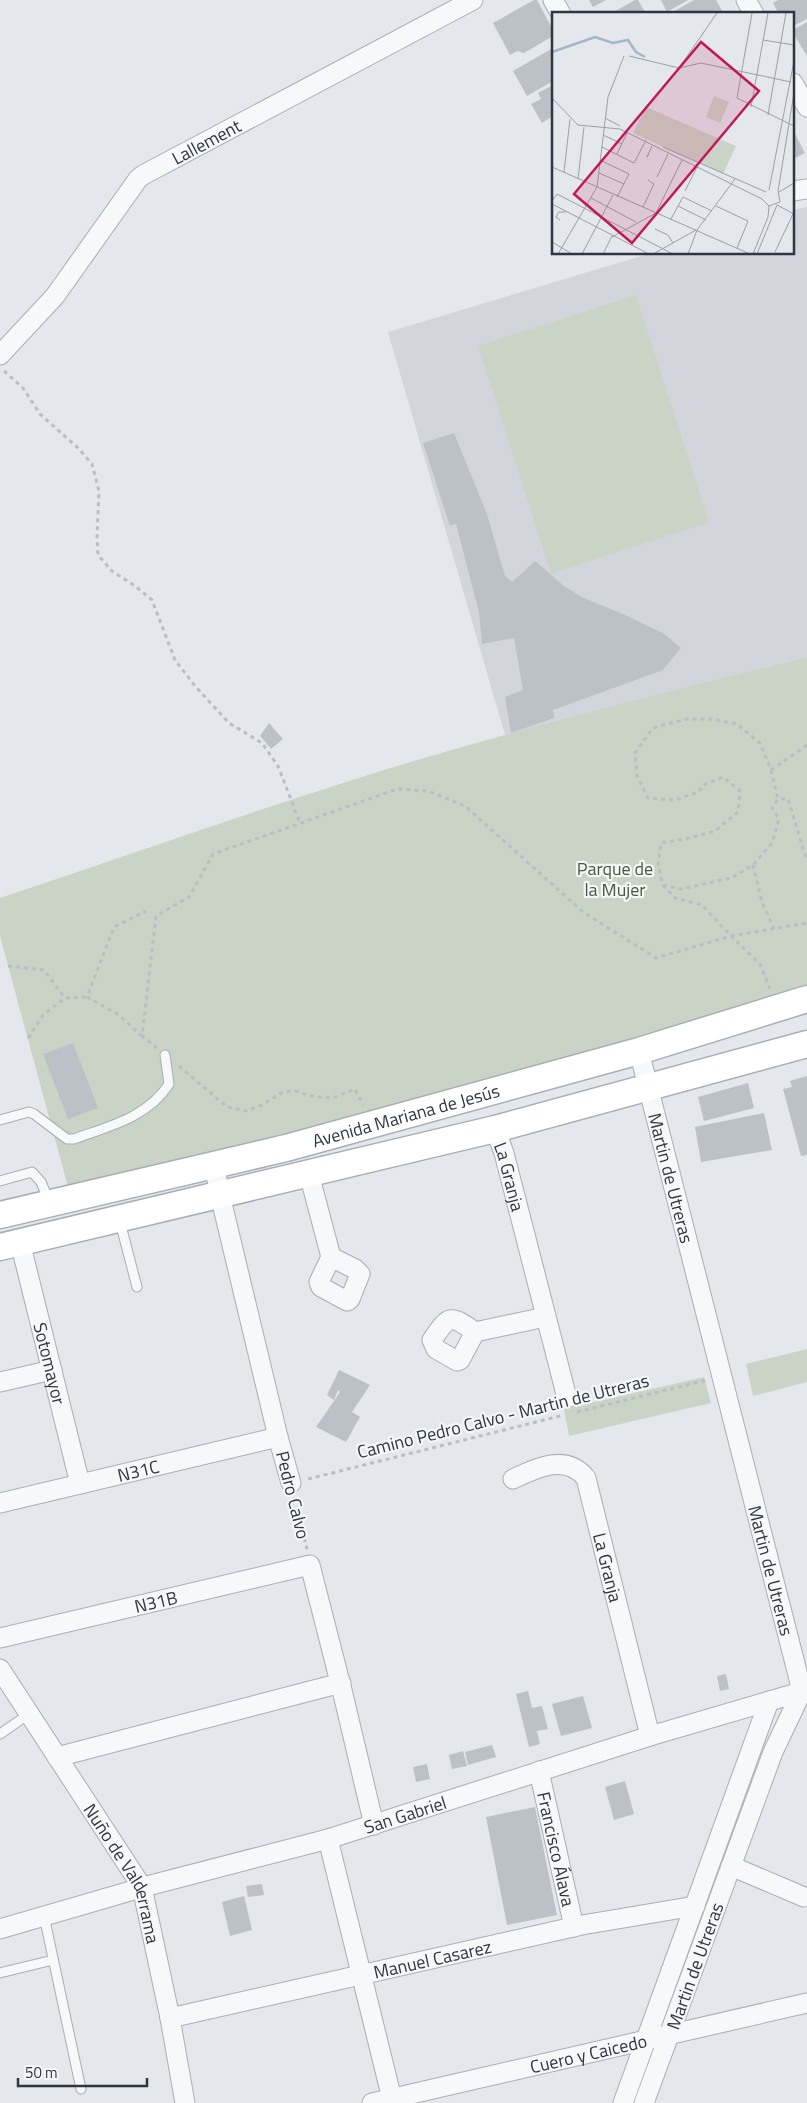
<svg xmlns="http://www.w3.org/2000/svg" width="807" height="2103" font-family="'Titillium Web',sans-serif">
	<rect width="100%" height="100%" fill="#e4e7eb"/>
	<!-- built -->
	<path fill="#d2d6dc" d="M807,207V657L505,735L388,332L648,254H793V210Z"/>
	<!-- green -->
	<path fill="#cad4c6" d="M636,295L709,522L551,574L478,346Z
		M807,657V999L71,1198L0,936V898C138,852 275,803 414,761C544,722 676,690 807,657Z
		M807,1349V1382L753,1396L746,1364Z
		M704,1377L711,1403L569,1436L564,1409Z"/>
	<!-- building -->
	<path fill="#bcc1c7" d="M534,0H537L553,30V36L524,53L517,51L510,55L493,23Z
		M589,0H606L593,7Z
		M635,0H638L646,14H610Z
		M661,0H688L667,12Z
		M694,0H716L724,14H669Z
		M778,0H807V19L793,26V14H779L773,3Z
		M807,22V56L793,33V30Z
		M553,48V81L527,96L513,71Z
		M553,85V116L542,123L531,104L541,99L538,93Z
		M793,130L805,153L793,159Z
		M454,433L487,514L505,576L512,582L535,561L564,586L582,597L627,616L663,633L681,648L663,670L553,710L554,718L511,733L505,697L523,690L514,638L482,644L479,612L456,524L450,526L423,443Z
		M269,723L283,739L271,749L260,736Z
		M73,1043L98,1108L68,1119L43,1054Z
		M807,1076V1155L801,1156L783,1089L792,1087L790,1081Z
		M748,1083L754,1108L704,1121L698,1097Z
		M764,1113L772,1150L701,1162L695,1127Z
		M339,1370L370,1385L352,1412L360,1417L346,1442L316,1427L340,1392L338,1390L334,1400L327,1395Z
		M726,1674L729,1689L720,1691L717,1676Z
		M528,1691L532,1708L542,1706L548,1729L537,1731L540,1744L529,1747L516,1694Z
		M583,1696L592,1728L561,1736L552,1704Z
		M492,1745L496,1757L468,1765L465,1752Z
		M463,1751L467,1766L452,1769L449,1755Z
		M427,1764L430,1779L416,1782L413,1767Z
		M625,1781L634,1814L614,1820L605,1787Z
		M535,1807L557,1915L507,1925L486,1817Z
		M262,1884L264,1895L248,1897L246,1886Z
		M244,1896L252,1930L230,1936L222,1902Z"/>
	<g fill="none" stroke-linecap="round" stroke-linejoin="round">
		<defs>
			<path id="lane" d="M0,1120L29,1112L34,1114L67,1139H74C110,1126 148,1117 169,1084L165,1055
				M0,1181L32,1172L41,1182L49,1201
				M120,1222L137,1287
				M0,1734L29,1714
				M44,1916L81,2089
				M0,1973L53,1960"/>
			<g id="street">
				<path d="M553,0L561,14"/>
				<path d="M746,0L754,14"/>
				<path d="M793,83L807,107"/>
				<path d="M793,191L807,189"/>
				<path id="s1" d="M0,355L55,296L138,179L143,175L473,0"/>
				<path id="s2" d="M639,1051L802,1691L773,1752L644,2103"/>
				<path id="s3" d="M495,1129L504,1153L567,1398"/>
				<path d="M214,1165L220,1195L278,1437L291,1483"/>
				<path d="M309,1174L331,1257L319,1282L321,1287L347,1301L350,1299L360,1274L355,1269L331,1257"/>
				<path id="s4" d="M20,1242L80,1484"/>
				<path d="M475,1332L460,1360L457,1361L436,1349L432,1340C449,1315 450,1314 475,1332L545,1317"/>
				<path d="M0,1382L52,1370"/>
				<path id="s5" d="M513,1479C536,1468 566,1453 586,1478L650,1736"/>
				<path id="s6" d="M0,1503L278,1437"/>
				<path id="s7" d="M0,1638L310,1565L342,1690L374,1825"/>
				<path id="s8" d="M0,1669L142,1887L170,2018L185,2103"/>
				<path d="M57,1757L341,1683"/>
				<path id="s9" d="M539,1771L574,1927"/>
				<path d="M328,1839L393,2103"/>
				<path d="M731,1866L804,1897"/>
				<path id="s10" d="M0,1929L151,1885L328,1839L650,1736L807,1690"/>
				<path id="s11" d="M170,2018L582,1925L695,1906"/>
				<path id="s12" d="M372,2103L807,2003"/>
				<path d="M623,2103L769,1701"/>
			</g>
			<g id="secondary">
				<path id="s13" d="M0,1215L286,1148L639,1051L807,999"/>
				<path d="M0,1247L495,1129L807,1044"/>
			</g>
		</defs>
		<!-- lane casing -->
		<use href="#lane" stroke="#a9aeb5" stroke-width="11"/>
		<!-- street casing -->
		<use href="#street" stroke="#a9aeb5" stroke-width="21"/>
		<!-- secondary casing -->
		<use href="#secondary" stroke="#a9aeb5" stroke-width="29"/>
		<!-- path -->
		<path stroke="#babec2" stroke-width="3" stroke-dasharray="4 4" stroke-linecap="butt" d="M4,371L23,388L40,414L78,448L92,464L99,491L97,537L98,555L112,571L135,586L152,600L175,660L195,686L229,723L262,743L278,766L300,823
			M807,745L771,770L760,743L737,724L711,719H687L653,728L635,753L637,776L648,798L674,800L699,792L703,785L723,777L740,791L738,812L715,831L689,838L661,843L658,865L663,885L675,898L702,905L731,936L807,923
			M771,770L778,799
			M753,865L762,902L774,929
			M663,885L681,889L731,878L753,865L772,843L779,819L772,808L778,799H788L807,861
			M8,966L44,970L65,998L87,997
			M142,1036L119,1015L87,997L114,927L146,911
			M28,1038L43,1015L65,998
			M157,1048L142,1036L156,916L189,897L213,854L397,789L428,791L465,806L583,912L656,958L731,936L760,964L770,989
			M179,1066L227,1107L246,1111L262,1105L283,1092L295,1091L316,1097L333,1098L355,1089L363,1105
			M577,1412L707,1380
			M308,1479L564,1415
			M295,1499L307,1549"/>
		<!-- lane -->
		<use href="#lane" stroke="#f6f8f9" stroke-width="9"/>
		<!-- street -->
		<use href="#street" stroke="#f6f8f9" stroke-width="19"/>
		<!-- secondary -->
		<use href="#secondary" stroke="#fff" stroke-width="26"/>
	</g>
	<g text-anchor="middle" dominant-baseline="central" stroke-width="4.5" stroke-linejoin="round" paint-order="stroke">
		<!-- street labels -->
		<g font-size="18" fill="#2d3641" stroke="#f4f6f8">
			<text stroke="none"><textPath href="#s1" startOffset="302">Lallement</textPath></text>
			<text stroke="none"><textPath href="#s13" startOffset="418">Avenida Mariana de Jesús</textPath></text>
			<text stroke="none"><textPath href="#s3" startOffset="50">La Granja</textPath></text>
			<text stroke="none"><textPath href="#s2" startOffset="131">Martin de Utreras</textPath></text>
			<text stroke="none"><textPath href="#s4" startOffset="125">Sotomayor</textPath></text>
			<text transform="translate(503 1416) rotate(-14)">Camino Pedro Calvo - Martin de Utreras</text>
			<text stroke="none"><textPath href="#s6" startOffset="142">N31C</textPath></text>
			<text transform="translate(293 1495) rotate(76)">Pedro Calvo</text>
			<text stroke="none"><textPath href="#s5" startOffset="172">La Granja</textPath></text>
			<text stroke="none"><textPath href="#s2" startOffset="536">Martin de Utreras</textPath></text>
			<text stroke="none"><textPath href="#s7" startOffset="160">N31B</textPath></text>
			<text stroke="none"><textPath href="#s10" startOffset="421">San Gabriel</textPath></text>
			<text stroke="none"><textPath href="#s9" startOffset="80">Francisco Álava</textPath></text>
			<text stroke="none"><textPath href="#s8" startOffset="240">Nuño de Valderrama</textPath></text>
			<text stroke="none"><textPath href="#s11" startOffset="269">Manuel Casarez</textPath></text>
			<text transform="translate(695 1966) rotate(-70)">Martin de Utreras</text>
			<text stroke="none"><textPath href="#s12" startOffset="222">Cuero y Caicedo</textPath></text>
		</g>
		<!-- park labels -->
		<g font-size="18" fill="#445c3c" stroke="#f4f6f8">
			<text x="615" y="868">Parque de<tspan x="615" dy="21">la Mujer</tspan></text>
		</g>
	</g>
	<!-- overview -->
	<g transform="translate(552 12)">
		<rect width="242" height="242" fill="#e4e7eb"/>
		<path d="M162,84L177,90L168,111L154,105ZM94,95L184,134L171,162L81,121Z" fill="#cad4c6"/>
		<path fill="none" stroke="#a3b7c7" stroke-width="2.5" d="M0,40L43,25L61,31L76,28L84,40L93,45"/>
		<path fill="none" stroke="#9ba0a7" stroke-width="1" d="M200,1L185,86L242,114M211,28L242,33M77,44L127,56L165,1M127,56L149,51L239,70M0,86L26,113L68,117L210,187L217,194L228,190L226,179M199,95L216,1M216,103L234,1M53,106L68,114M51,123L70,132M50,135L82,151L94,128M111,135L214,180M97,141L95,145L100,134M65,142L75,121M48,148L77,162L65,185M0,155L198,242M12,160L18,107M47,161L72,172M105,165L116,142M26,167L32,115M217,178L242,49M133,179L145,155M226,179L242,81M227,180L242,171M39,186L84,210M0,189L5,182L121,242M0,192L97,242M225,193L242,202M126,194L154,208M164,194L196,209L185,236M91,195L102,172L96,168M119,207L131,185L160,199M8,208L4,205L7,200H14M103,217L116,223L121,231M60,225L104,201L130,148M0,230L20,242M223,240L241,202M6,242L45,175L56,85L72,44M30,242L61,183M51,242L60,224M101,242L144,218M136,242L145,218L183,167M201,242L216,205L217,194M205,242L225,193"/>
		<path fill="#c2185b" fill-opacity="0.15" stroke="#c2185b" stroke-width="2.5" d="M149,30L207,79L80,231L22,182Z"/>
		<rect width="242" height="242" fill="none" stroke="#2d3641" stroke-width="2.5"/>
	</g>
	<!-- scale -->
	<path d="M18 2078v8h129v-8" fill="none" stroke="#2d3641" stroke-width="2.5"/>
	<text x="25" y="2078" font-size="15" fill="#2d3641" stroke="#f4f6f8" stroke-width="4" paint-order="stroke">50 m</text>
</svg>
